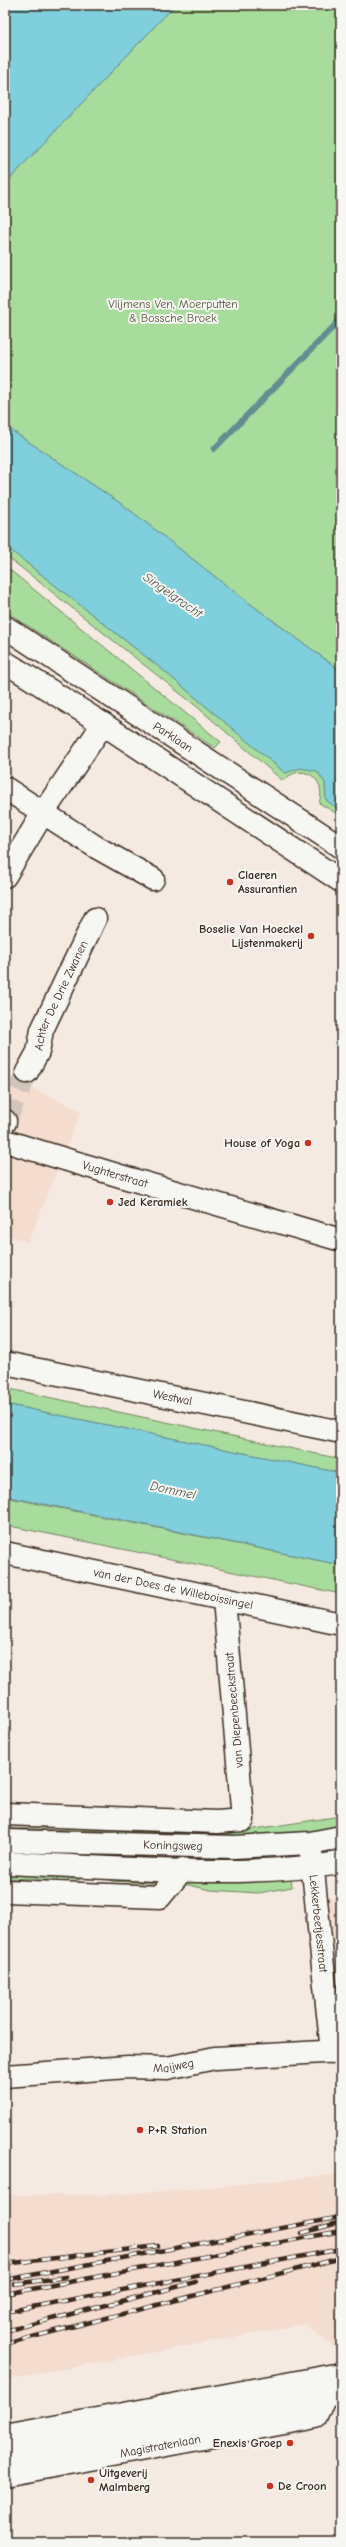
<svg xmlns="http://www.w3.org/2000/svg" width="346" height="2547" font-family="'Comic Neue',sans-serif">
	<rect width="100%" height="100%" fill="#f5eae2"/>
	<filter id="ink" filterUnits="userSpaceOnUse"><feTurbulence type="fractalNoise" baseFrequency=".025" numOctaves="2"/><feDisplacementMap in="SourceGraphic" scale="8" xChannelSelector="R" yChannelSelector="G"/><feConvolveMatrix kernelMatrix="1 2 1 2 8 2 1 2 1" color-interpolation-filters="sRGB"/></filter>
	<g filter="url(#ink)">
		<!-- built -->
		<path fill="#f4dccf" d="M5,1075L81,1111L28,1243L5,1233Z
			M341,1896V2066L326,1898Z
			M341,2174V2353L305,2324L5,2380V2195H100L170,2191Z"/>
		<!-- green -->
		<path fill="#a8dc9d" stroke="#72835e" d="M175,5H341V671L241,597L126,507L5,426V184Z
			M5,546L164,671L285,773L300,768L317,771L325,783L326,800L341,811V816L319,803C328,778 301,761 283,781L196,706L5,555Z
			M5,566L221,742L215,748L5,611Z
			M5,1388L341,1459V1473L5,1404Z
			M5,1497L341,1565V1594L5,1525Z
			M341,1816V1829L308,1837L5,1835V1828L222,1834Z
			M5,1870L81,1872L80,1880L5,1878Z
			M111,1875L239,1881L291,1879L292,1887L259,1893L210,1890L189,1885L111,1881Z"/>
		<!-- water -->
		<path fill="#80cfdc" stroke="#648d90" d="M5,5H175L5,184Z
			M5,426L126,507L241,597L341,671V811L326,800L325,783L317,771L300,768L285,773L164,671L5,546Z
			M5,1404L341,1473V1565L5,1496Z"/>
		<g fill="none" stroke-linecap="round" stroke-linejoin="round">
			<!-- stream -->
			<path stroke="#648d90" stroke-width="6" d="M214,449L341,319"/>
			<!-- minor-tunnel -->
			<path stroke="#d0c4bb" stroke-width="22" stroke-dasharray="22 11" stroke-linecap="butt" d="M5,1121L27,1072"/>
			<defs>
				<g id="minor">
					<path d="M5,662L103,724L341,881"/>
					<path d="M5,788L96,847L153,879"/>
					<path d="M5,876L43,813L103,724"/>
					<path id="s1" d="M27,1072L38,1052L42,1030L95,919"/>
					<path d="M5,1122V1121"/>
					<path id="s2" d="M5,1141L127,1178L341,1240"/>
					<path id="s3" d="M5,1363L341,1432"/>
					<path id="s4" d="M5,1553L341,1624"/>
					<path d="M5,1814L217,1822L243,1820L224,1599"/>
					<path id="s5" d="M5,1841L234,1847L310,1843L341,1837"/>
					<path id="s6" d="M311,1852L332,2052"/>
					<path d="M5,1863C116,1867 231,1879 341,1863"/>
					<path d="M5,1891L160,1897L183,1869"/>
					<path id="s7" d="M5,2076L128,2067L167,2068L215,2058L341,2051"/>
					<path id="s8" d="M5,2475L316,2417L325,2395L322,2378"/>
				</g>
				<g id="major">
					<path id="s9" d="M5,627L341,847"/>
					<path d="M5,2436L341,2374"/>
					<path d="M5,2455L341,2392"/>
				</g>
			</defs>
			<!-- minor casing -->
			<use href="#minor" stroke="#3b2a1e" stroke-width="25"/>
			<!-- major casing -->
			<use href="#major" stroke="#3b2a1e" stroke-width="25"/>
			<!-- minor -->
			<use href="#minor" stroke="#f6f6f2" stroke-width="22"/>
			<!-- major -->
			<use href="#major" stroke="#f6f6f2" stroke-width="22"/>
			<defs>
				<path id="rail" d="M302,2233L341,2222
					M5,2264L158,2246
					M5,2280L341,2217
					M15,2284L66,2277
					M5,2294L341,2231
					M5,2312L341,2249
					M5,2331L196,2282
					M5,2344L341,2258"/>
			</defs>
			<!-- rail casing -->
			<use href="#rail" stroke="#3b2a1e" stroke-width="4.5"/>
			<!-- rail -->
			<use href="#rail" stroke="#f6f6f2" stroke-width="3" stroke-dasharray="9" stroke-linecap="butt"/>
		</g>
	</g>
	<!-- markers -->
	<g fill="#c8321e" stroke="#f6f6f2" stroke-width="1.5">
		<circle cx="230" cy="882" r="4"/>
		<circle cx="311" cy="936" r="4"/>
		<circle cx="308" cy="1143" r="4"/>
		<circle cx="110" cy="1202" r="4"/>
		<circle cx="140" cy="2130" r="4"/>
		<circle cx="290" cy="2443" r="4"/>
		<circle cx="91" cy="2480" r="4"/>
		<circle cx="270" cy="2486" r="4"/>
	</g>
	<g text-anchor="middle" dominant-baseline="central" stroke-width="4" stroke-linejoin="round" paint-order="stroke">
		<!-- park labels -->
		<g font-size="12" fill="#56563e" stroke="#f6f6f2">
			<text x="173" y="304">Vlijmens Ven, Moerputten<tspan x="173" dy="14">&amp; Bossche Broek</tspan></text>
		</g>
		<!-- street labels -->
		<g font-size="12" fill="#3b2a1e" stroke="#f6f6f2">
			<text stroke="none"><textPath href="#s9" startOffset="201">Parklaan</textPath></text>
			<text stroke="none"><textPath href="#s1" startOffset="84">Achter De Drie Zwanen</textPath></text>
			<text stroke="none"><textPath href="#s2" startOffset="115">Vughterstraat</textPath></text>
			<text stroke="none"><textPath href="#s3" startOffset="171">Westwal</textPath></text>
			<text stroke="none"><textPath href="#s4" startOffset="172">van der Does de Willeboissingel</textPath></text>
			<text transform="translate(234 1710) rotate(-95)">van Diepenbeeckstraat</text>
			<text stroke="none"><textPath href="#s5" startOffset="168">Koningsweg</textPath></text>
			<text stroke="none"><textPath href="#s6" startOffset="72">Lekkerbeetjesstraat</textPath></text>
			<text stroke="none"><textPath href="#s7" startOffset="169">Maijweg</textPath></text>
			<text stroke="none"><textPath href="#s8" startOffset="158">Magistratenlaan</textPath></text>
		</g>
		<!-- poi labels -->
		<g font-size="12" font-weight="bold" fill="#3b2a1e" stroke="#f6f6f2" text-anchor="start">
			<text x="238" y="875">Claeren<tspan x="238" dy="14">Assurantien</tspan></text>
			<text x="303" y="929" text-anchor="end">Boselie Van Hoeckel<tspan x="303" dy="14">Lijstenmakerij</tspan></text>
			<text x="300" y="1143" text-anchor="end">House of Yoga</text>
			<text x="118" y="1202">Jed Keramiek</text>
			<text x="148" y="2130">P+R Station</text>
			<text x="282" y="2443" text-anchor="end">Enexis Groep</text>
			<text x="99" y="2473">Uitgeverij<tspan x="99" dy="14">Malmberg</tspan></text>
			<text x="278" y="2486">De Croon</text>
		</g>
		<!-- water labels -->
		<g font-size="13" font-style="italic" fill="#4c534e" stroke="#f6f6f2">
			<text transform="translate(173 595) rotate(35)">Singelgracht</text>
			<text transform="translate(173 1490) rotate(12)">Dommel</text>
		</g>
	</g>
	<!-- margin -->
	<rect width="346" height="2547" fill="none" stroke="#f6f6f2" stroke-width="20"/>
	<rect x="10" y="10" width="326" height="2527" fill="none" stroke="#3b2a1e" stroke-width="1.5" filter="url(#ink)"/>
</svg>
